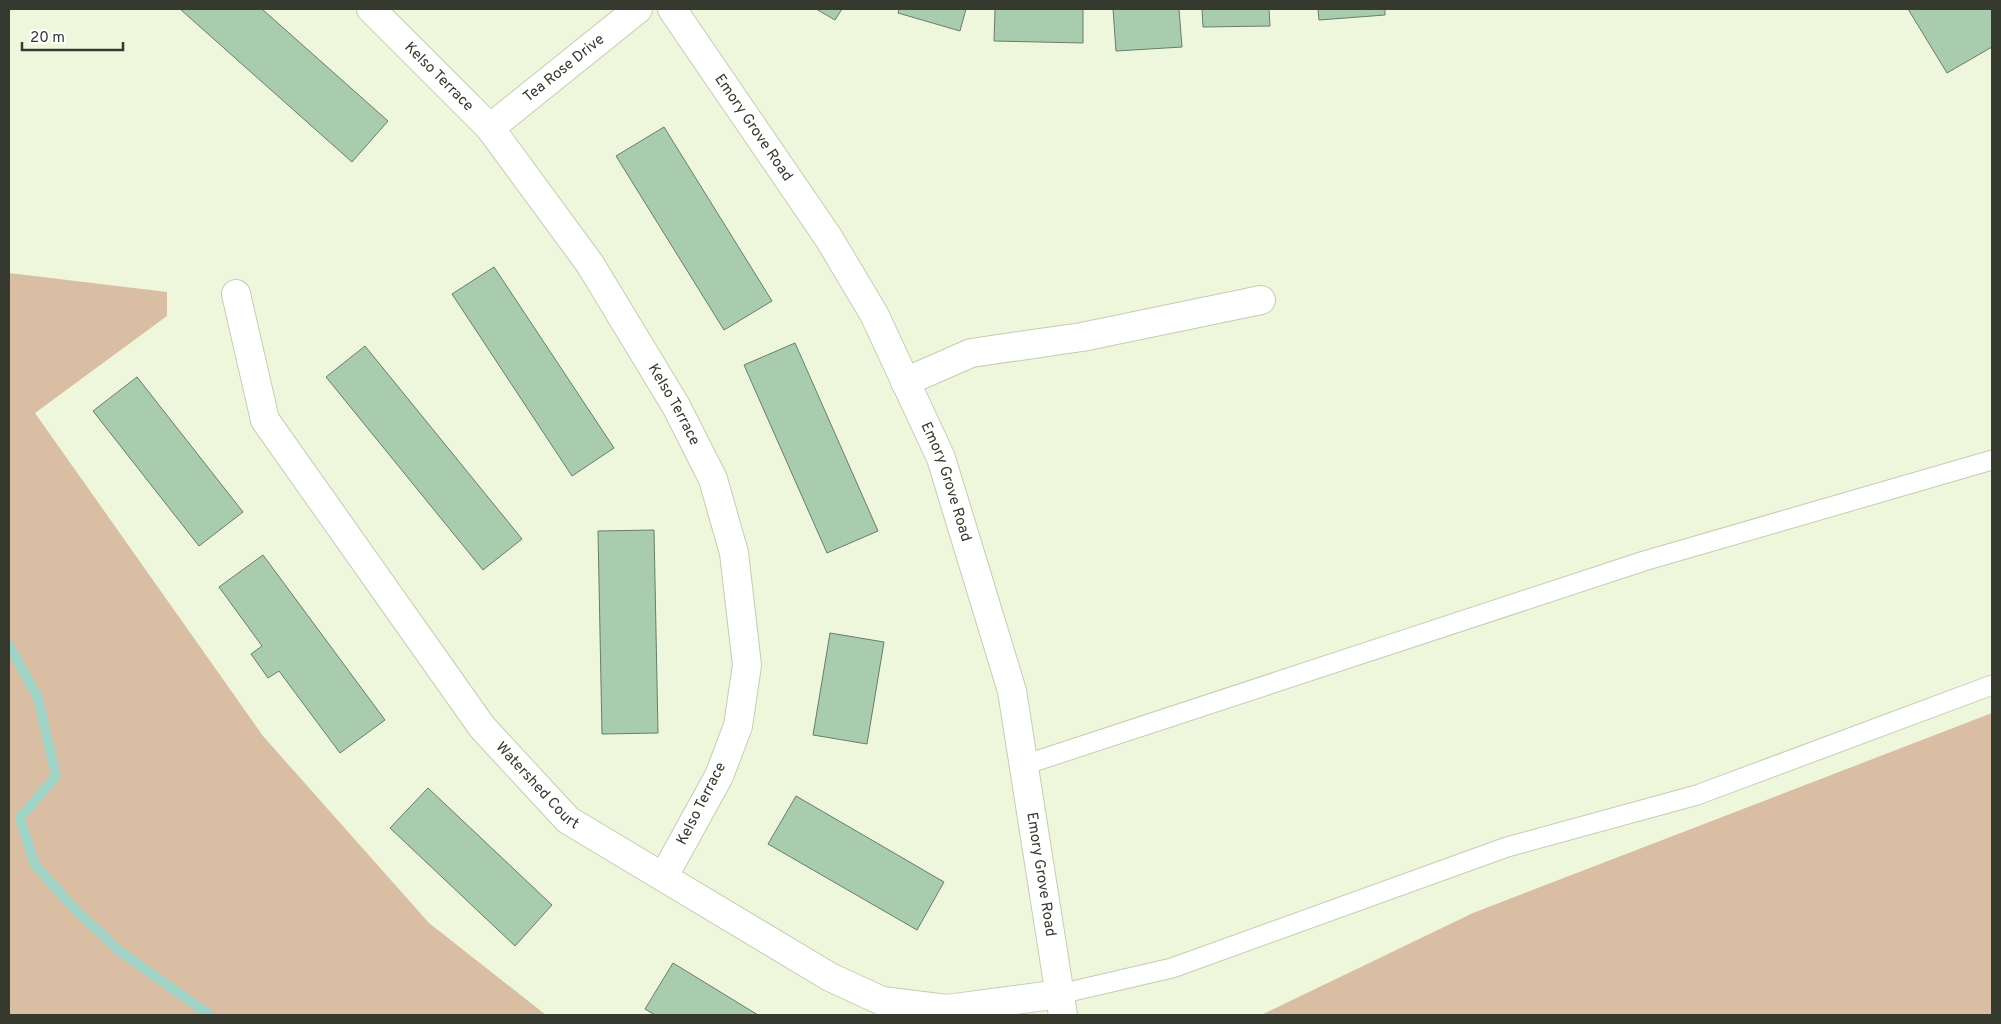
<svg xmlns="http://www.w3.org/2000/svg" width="2001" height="1024" font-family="Overpass,sans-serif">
	<rect width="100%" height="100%" fill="#eef7dc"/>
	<!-- green -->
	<path fill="#d9bea3" d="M9,273L167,292V316L35,413L263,736L429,923L546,1015H9Z
		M1992,713V1015H1261L1473,913Z"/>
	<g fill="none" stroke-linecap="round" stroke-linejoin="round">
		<!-- stream -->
		<path stroke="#a0d2c6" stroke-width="10" d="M9,645L38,698L56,776L20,818L35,865L71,905L118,950L210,1015"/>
	</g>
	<!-- building -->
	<path fill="#a9ccaf" stroke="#677d6b" d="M180,9H262L388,121L352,162Z
		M816,9H842L835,20Z
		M899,9H966L960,31L898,13Z
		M995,9H1083V43L994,41Z
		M1113,9H1179L1182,47L1116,51Z
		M1202,9H1269L1270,26L1203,27Z
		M1318,9H1385V15L1319,20Z
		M1908,9H1992V47L1947,73Z
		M664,127L772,301L724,330L616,156Z
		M494,267L614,448L572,476L452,294Z
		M795,343L878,531L827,553L744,365Z
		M365,346L522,539L483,570L326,377Z
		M137,377L243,512L199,546L93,411Z
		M654,530L658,733L602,734L598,531Z
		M263,555L385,720L340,753L279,671L268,678L251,654L262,646L219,587Z
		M830,633L884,642L867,744L813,735Z
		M428,788L552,905L515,946L390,828Z
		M796,796L944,882L917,930L768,844Z
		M673,963L758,1015H655L645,1009Z"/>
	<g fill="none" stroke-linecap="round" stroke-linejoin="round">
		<defs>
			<path id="lane" d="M1024,765L1644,561L1992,460
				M1060,994L1172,968L1507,847L1697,795L1992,685"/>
			<g id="street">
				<path id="s1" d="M371,9L490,128L590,264L676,406L713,479L734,553L747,665L738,726L719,776L664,876"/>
				<path id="s2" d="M490,128L638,9"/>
				<path id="s3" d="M236,294L265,420L482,727L568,820L830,977L882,1001L947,1009L1060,994"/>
				<path d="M905,382L971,353L1082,337L1261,300"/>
			</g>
			<g id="secondary">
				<path id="s4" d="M672,9L828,237L874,314L941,458L1012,691L1063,1015"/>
			</g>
		</defs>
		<!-- lane casing -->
		<use href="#lane" stroke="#c4cdb3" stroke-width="21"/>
		<!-- street casing -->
		<use href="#street" stroke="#c4cdb3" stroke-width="30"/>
		<!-- secondary casing -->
		<use href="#secondary" stroke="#c4cdb3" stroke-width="30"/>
		<!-- lane -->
		<use href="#lane" stroke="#fff" stroke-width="19"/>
		<!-- street -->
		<use href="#street" stroke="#fff" stroke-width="28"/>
		<!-- secondary -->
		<use href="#secondary" stroke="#fff" stroke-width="28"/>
	</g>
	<g text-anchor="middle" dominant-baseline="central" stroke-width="5" stroke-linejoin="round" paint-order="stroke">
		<!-- street labels -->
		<g font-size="15" fill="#35392e" stroke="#fff">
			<text stroke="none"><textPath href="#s2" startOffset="95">Tea Rose Drive</textPath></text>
			<text stroke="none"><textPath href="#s1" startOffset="96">Kelso Terrace</textPath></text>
			<text stroke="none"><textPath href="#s4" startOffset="144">Emory Grove Road</textPath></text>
			<text stroke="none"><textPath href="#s1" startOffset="501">Kelso Terrace</textPath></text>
			<text stroke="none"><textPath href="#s4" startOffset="549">Emory Grove Road</textPath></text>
			<text stroke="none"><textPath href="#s3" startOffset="586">Watershed Court</textPath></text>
			<text transform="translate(702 804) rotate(-63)">Kelso Terrace</text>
			<text stroke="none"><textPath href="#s4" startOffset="954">Emory Grove Road</textPath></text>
		</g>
	</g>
	<!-- border -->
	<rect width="2001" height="1024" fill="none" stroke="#35392e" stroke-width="20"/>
	<!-- scale -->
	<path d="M22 42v8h101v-8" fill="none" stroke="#35392e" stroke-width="2.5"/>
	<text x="30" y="42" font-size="15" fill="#35392e" stroke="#ffffff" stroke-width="4" paint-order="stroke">20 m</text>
</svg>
